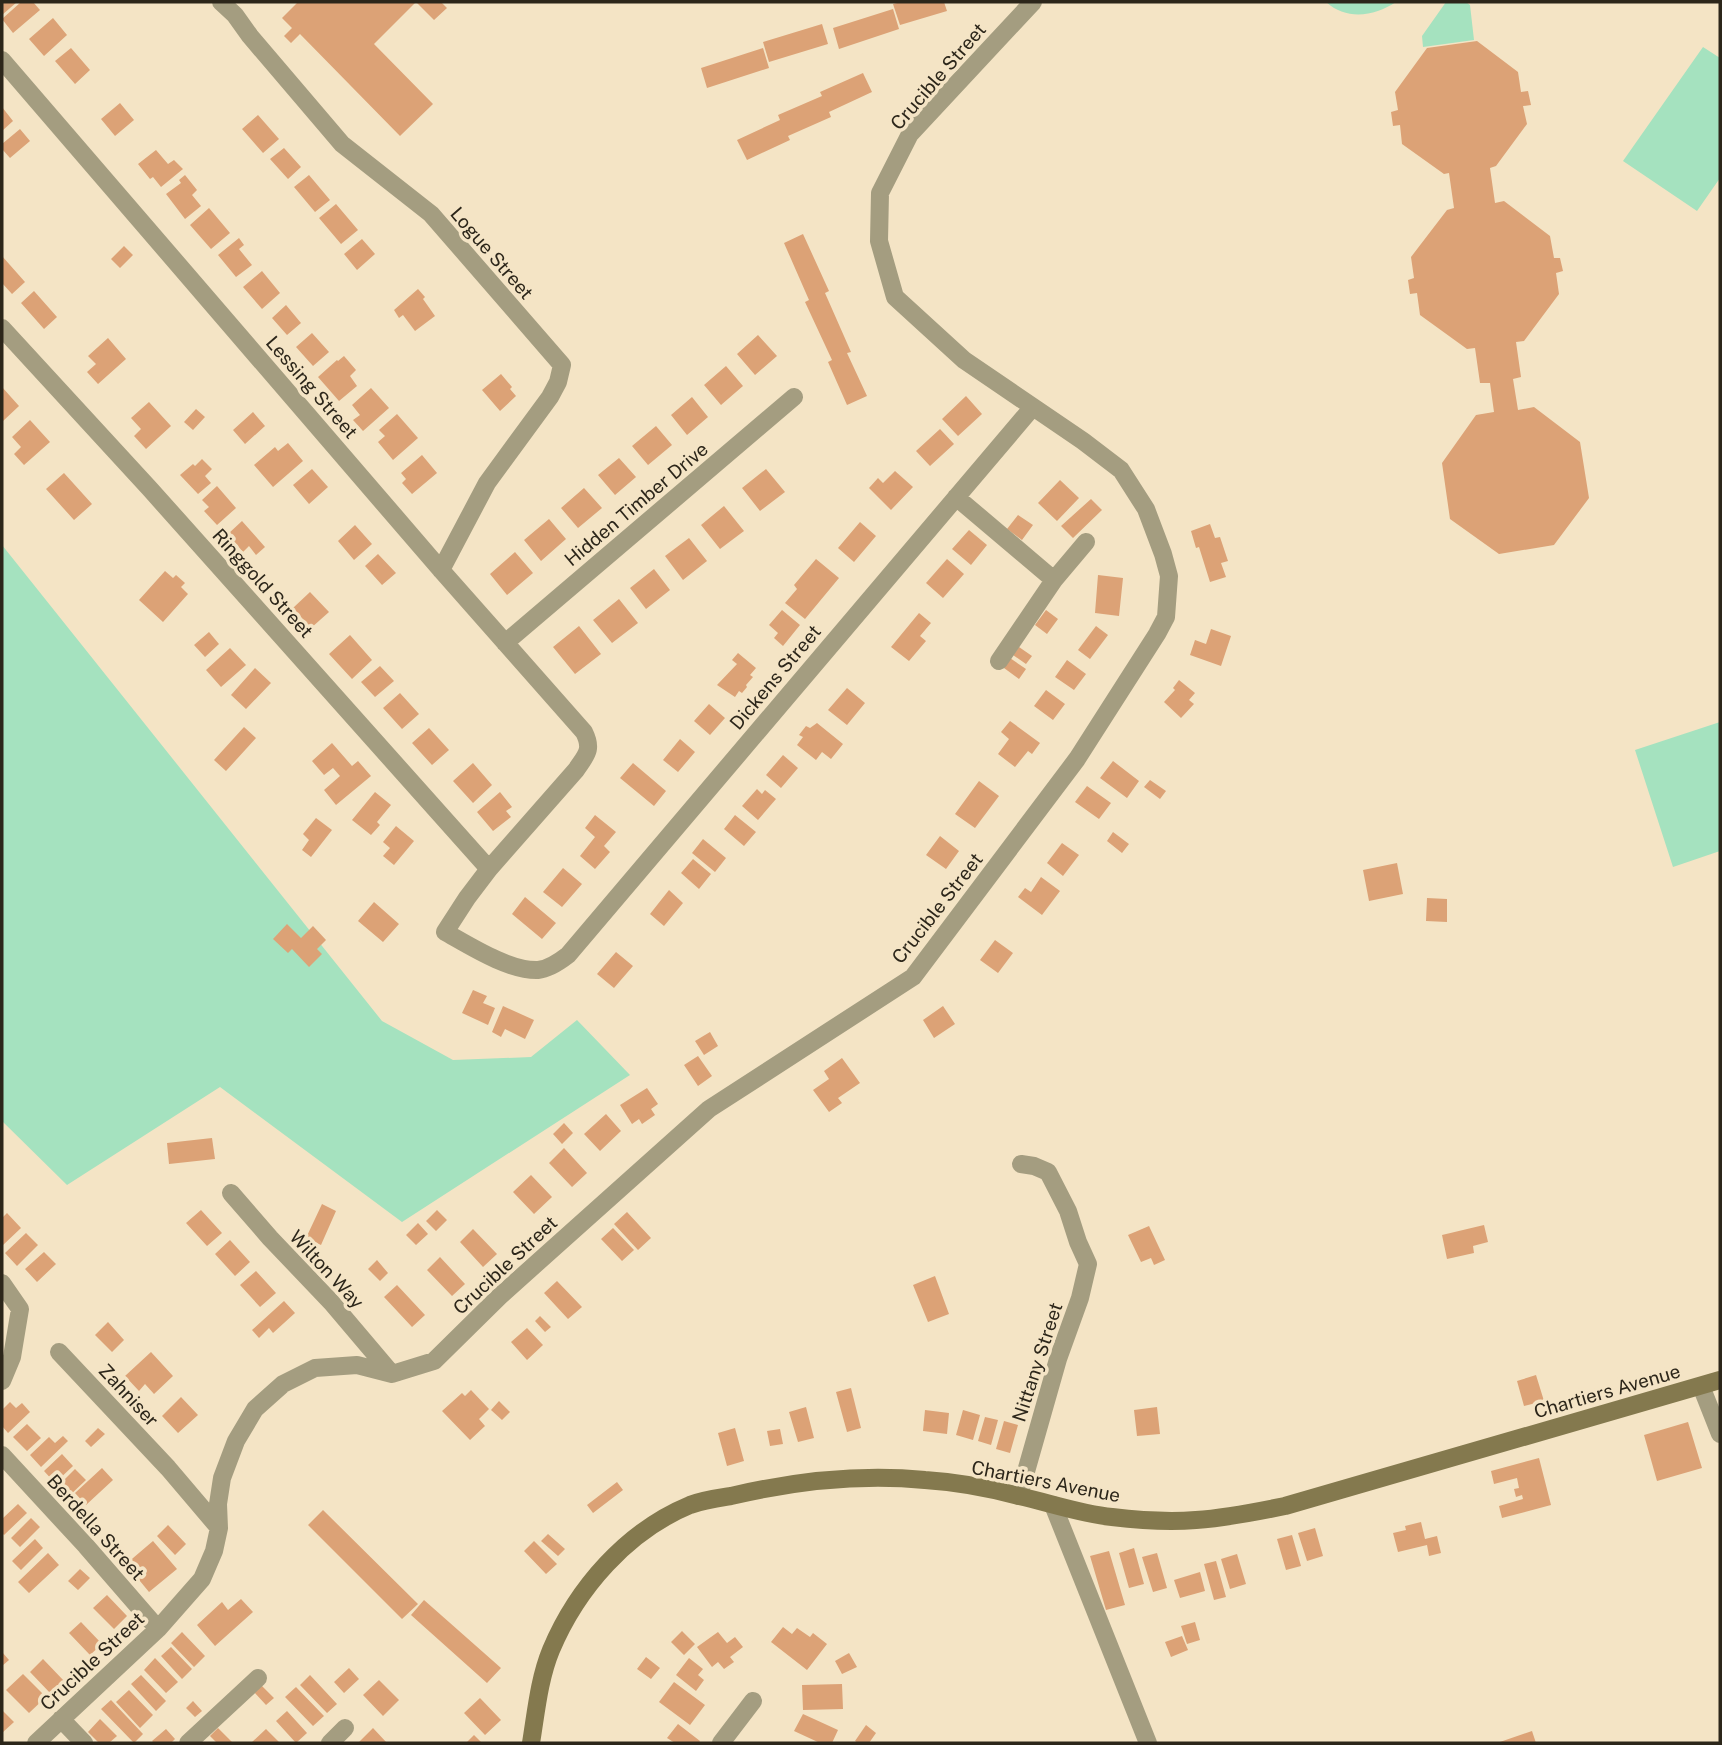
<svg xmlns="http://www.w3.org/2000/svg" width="1722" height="1745" font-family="'Public Sans',sans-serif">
	<rect width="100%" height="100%" fill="#f4e4c5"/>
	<!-- green -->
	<path fill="#a5e2bf" d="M1326,2H1396C1375,16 1347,21 1326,2Z
		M1446,2H1466L1470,5L1474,40L1423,47L1422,36Z
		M1703,47L1720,58V178L1697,211L1623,161Z
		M2,545L382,1021L453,1060L531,1057L577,1020L630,1075L402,1222L220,1087L67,1185L2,1121Z
		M1720,722V851L1673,867L1635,750Z"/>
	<!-- building -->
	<path fill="#dca276" d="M2,2H17L2,15Z
		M21,2H33L40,10L13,33L2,19Z
		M298,2H441L447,8L434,20L416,2L374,44L433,104L400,136L300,34L291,43L284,36L292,28L282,18Z
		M901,2H944L947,11L900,25L893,4Z
		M893,9L899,29L839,49L833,28Z
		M53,18L67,35L44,56L29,39Z
		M822,24L828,44L769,62L763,42Z
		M1477,41L1518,72L1521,92L1528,91L1531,105L1523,106L1527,124L1496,166L1490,168L1495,203L1504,201L1550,236L1554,258H1560L1563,271L1556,273L1559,294L1524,341L1516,342L1521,377L1513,379L1518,410L1534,407L1580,442L1589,498L1554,545L1499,554L1450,519L1442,463L1476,415L1494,412L1490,383H1480L1475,348L1467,349L1420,315L1417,293L1410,294L1408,280L1414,278L1411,257L1447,210L1454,208L1449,173L1444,174L1402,144L1400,125L1393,126L1391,112L1398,110L1395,92L1427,48Z
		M71,48L90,70L75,84L55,61Z
		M763,48L769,68L707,88L701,68Z
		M863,73L872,92L829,112L831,117L788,136L790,140L747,160L737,140L780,120L778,115L822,96L820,92Z
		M120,103L134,120L115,136L101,119Z
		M2,107L13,121L2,131Z
		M258,115L279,139L263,153L242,129Z
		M20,129L30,141L10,158L2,149V144Z
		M284,148L301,167L288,179L270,159Z
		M156,150L168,164L174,160L183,169L161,187L153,177L150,179L138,164Z
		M185,175L197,190L192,195L201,206L185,219L166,194L181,183L179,180Z
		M309,175L330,200L315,212L294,187Z
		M336,204L358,230L341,244L319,218Z
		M209,208L230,233L211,249L190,225Z
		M803,234L829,291L825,293L851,352L847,353L867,396L847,405L828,362L832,360L805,302L809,300L784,243Z
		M239,238L244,245L239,249L252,265L236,277L218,255Z
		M362,239L375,254L357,270L344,254Z
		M124,246L133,255L120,268L111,259Z
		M2,256L25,282L12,294L2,283Z
		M262,271L280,293L262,309L243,287Z
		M418,289L425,297L423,299L435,316L415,331L403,315L399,318L394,310Z
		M34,291L57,317L44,329L21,303Z
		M286,305L301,323L287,335L272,318Z
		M312,333L329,352L313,366L296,347Z
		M758,335L777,356L755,375L737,354Z
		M108,338L126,359L98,384L87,372L96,364L88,356Z
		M344,356L356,370L350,376L357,386L339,401L318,377L337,360L338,361Z
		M726,366L743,386L721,405L704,385Z
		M501,374L512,387L510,389L516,396L500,411L482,390Z
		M2,387L19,406L2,422Z
		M371,388L389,408L363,431L353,420L360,415L352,405Z
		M966,396L982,414L958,436L942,419Z
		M692,397L708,417L687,435L671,415Z
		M149,402L171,426L146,449L134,436L141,429L131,418Z
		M196,409L205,417L193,430L184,422Z
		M253,412L265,426L245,444L233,430Z
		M397,414L418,438L393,460L378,442L385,436L379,430Z
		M30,420L50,442L24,465L14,454L21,447L12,437Z
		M656,426L672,445L648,465L632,446Z
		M940,429L954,444L930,466L916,451Z
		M288,443L303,461L273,487L254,465L275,447L278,451Z
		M422,455L437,473L412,494L402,483L406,479L401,473Z
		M619,458L636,477L615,495L598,475Z
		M202,459L212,469L205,476L211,483L198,494L180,475L193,464L195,466Z
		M312,469L328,487L309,504L293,485Z
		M766,469L785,492L760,511L742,488Z
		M895,471L913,487L891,510L869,488L878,478L883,483Z
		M64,473L92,504L74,520L46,489Z
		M1060,480L1079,498L1057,521L1038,503Z
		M217,486L236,508L217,525L204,511L209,507L202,500Z
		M584,488L602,508L578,528L561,508Z
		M1091,499L1102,510L1073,538L1061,526Z
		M724,506L744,531L720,549L701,525Z
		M1018,515L1033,525L1022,540L1007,529Z
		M549,519L566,539L541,561L524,540Z
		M242,521L265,547L256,555L249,546L243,552L228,534Z
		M860,522L876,536L854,562L838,548Z
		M1210,524L1215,538L1220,537L1228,561L1221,563L1226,577L1210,582L1199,547L1196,548L1191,531Z
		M355,525L372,544L354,560L338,541Z
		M969,530L987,545L971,565L952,549Z
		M689,538L707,561L683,580L665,556Z
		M515,552L533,573L507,595L490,574Z
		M378,554L396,573L382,585L365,566Z
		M816,559L839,578L805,619L785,603L797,589L794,585Z
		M947,559L964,574L943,598L926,583Z
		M654,569L670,590L646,609L630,588Z
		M165,571L173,578L176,575L185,583L181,587L188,594L163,622L139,600Z
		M1098,575L1123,578L1119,616L1095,613Z
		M310,592L329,612L311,628L293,608Z
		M619,599L638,623L612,643L593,620Z
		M782,610L800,625L783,646L774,638L778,633L769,625Z
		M1046,610L1058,619L1047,634L1035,625Z
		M919,613L931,623L920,636L926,641L909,661L891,647Z
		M579,626L601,654L575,674L553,647Z
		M1096,626L1108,635L1090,659L1078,650Z
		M1211,629L1231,636L1221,666L1190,655L1195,640L1206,644Z
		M209,632L219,644L205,657L194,645Z
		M350,635L372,660L352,679L329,654Z
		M1019,647L1032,656L1026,664L1013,655Z
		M230,648L246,665L221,687L206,670Z
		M738,653L756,668L750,675L753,677L746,685L747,687L742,693L739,691L735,697L717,685L737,664L732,660Z
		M1010,658L1026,669L1019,679L1004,668Z
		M1067,660L1086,674L1074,690L1055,677Z
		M380,666L394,681L375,697L361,682Z
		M255,668L271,683L246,709L231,695Z
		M1179,680L1195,693L1189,700L1194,704L1181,718L1164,702L1175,690L1173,688Z
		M847,688L865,703L847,725L828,710Z
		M1046,690L1065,704L1053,720L1034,706Z
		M400,693L419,714L402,729L383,708Z
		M709,704L725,718L710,735L694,721Z
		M1010,721L1040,743L1032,754L1028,751L1015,767L998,754L1009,739L1001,732Z
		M817,723L843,744L831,759L822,752L816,760L797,745L803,737L799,735L806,726L810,728Z
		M244,727L256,738L226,771L214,760Z
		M429,728L449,750L432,765L412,743Z
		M680,739L695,752L678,772L663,760Z
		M332,743L352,766L358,761L371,776L336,805L324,790L340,776L333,768L324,775L312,761Z
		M783,755L798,768L781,788L766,775Z
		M1113,761L1139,781L1127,798L1100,778Z
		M473,763L492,785L473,803L453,781Z
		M633,763L666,791L654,806L620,778Z
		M1150,780L1166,791L1160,799L1144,787Z
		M979,781L999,796L975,828L955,814Z
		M1087,786L1111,803L1099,819L1075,802Z
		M757,789L762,794L765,790L776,799L758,820L742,806Z
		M375,792L391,805L377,822L380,825L371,835L352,820Z
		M500,792L512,807L506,811L511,817L493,831L477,812Z
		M595,815L616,832L604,846L610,852L595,869L580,856L595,837L585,828Z
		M735,815L756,832L744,846L724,829Z
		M316,818L332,830L311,857L302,850L309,840L303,834Z
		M396,826L414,841L394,865L383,856L390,848L383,842Z
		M1113,832L1129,844L1122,853L1107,841Z
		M940,836L959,851L946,869L926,855Z
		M703,839L726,858L715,872L692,853Z
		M1062,843L1079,855L1063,876L1047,863Z
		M693,859L711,874L699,889L681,873Z
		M1397,863L1403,894L1369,901L1363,870Z
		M563,868L582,884L562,907L543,892Z
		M1041,877L1060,891L1042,915L1018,897L1025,888L1031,892Z
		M669,890L683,903L664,926L650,914Z
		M525,897L556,923L542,939L512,914Z
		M1427,898L1447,899V922L1426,921Z
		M374,902L399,924L383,942L358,921Z
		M287,924L301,938L313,926L326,940L317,949L322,954L309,967L292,949L288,953L273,939Z
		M995,940L1013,953L998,973L980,960Z
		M616,952L633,966L614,988L597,974Z
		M473,990L487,996L483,1003L495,1008L488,1025L462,1013Z
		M503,1006L534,1020L525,1039L505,1029L501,1037L492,1032Z
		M943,1006L955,1024L934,1038L923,1020Z
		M710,1032L718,1046L704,1055L695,1041Z
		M698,1056L712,1076L698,1086L684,1065Z
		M842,1058L860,1083L838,1098L842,1103L829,1112L813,1090L829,1079L824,1071Z
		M647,1088L658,1104L651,1109L655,1115L642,1124L639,1119L632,1124L620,1105Z
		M606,1114L621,1131L600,1151L584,1134Z
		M564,1123L573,1133L562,1144L553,1134Z
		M212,1138L215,1159L169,1164L167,1143Z
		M564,1148L587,1173L572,1187L549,1163Z
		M531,1175L552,1197L534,1214L513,1192Z
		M322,1204L336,1211L321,1245L306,1238Z
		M201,1210L222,1233L207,1246L186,1223Z
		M437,1210L447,1220L436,1231L426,1221Z
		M627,1212L651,1238L638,1250L614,1224Z
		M7,1213L21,1228L2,1246V1218Z
		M418,1223L428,1234L416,1245L406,1235Z
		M1484,1225L1488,1242L1473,1246L1474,1253L1447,1259L1442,1235Z
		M1149,1226L1165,1260L1154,1265L1151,1258L1141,1262L1128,1235Z
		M613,1228L634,1250L622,1261L601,1239Z
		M473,1229L497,1254L483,1267L460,1242Z
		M26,1233L38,1245L17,1266L5,1253Z
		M230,1240L250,1262L235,1276L215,1254Z
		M44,1252L56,1264L37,1282L25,1269Z
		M440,1257L465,1284L452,1296L427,1270Z
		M377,1260L388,1273L380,1281L368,1269Z
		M256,1271L276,1293L260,1307L240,1285Z
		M935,1276L949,1314L928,1322L913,1285Z
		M557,1281L582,1307L568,1319L544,1293Z
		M397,1285L425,1315L412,1327L384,1297Z
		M284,1301L295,1313L273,1333L269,1328L259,1338L252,1330Z
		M540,1316L551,1327L545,1332L535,1321Z
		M108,1322L124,1340L112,1352L95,1335Z
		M527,1328L543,1345L527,1360L511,1342Z
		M151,1352L173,1376L154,1394L145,1384L139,1391L125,1376Z
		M1536,1375L1544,1401L1524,1406L1517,1381Z
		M851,1388L861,1428L847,1432L836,1392Z
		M471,1390L489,1409L479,1419L485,1426L470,1440L442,1411L462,1393L465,1396Z
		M181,1397L198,1415L178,1433L162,1416Z
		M499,1401L510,1412L502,1420L491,1410Z
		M10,1402L16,1408L22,1403L30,1412L8,1433L2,1426V1410Z
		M806,1407L814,1438L798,1442L789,1412Z
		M1157,1407L1160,1434L1137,1436L1134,1410Z
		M925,1410L949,1413L947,1434L923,1431Z
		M963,1410L980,1415L973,1440L956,1435Z
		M985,1417L998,1420L991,1445L978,1441Z
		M1004,1421L1018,1425L1010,1453L996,1449Z
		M1688,1422L1702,1468L1657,1481L1644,1435Z
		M27,1424L41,1438L27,1451L13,1437Z
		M98,1428L105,1434L91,1447L85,1441Z
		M735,1428L744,1461L727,1466L718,1433Z
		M780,1429L783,1444L770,1446L767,1431Z
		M63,1436L68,1441L41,1467L30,1455L49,1437L55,1443Z
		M62,1454L73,1466L55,1483L44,1471Z
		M1539,1458L1551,1505L1502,1518L1499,1506L1523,1499L1522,1495L1516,1497L1514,1489L1519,1488L1517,1478L1494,1484L1491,1471Z
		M102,1468L113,1480L86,1505L75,1493Z
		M75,1469L86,1480L68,1497L58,1486Z
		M617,1482L623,1490L593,1513L587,1505Z
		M18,1504L27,1513L4,1535L2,1533V1519Z
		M323,1510L418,1604L402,1619L308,1525Z
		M31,1518L40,1527L20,1547L11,1538Z
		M1421,1522L1425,1539L1437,1536L1441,1553L1429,1556L1427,1545L1398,1552L1393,1533L1406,1530L1405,1526Z
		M168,1525L186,1544L175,1555L157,1536Z
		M1315,1528L1323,1556L1307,1561L1298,1533Z
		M548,1534L565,1549L558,1556L541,1541Z
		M1292,1535L1301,1566L1286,1570L1277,1539Z
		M35,1539L43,1548L21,1570L12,1561Z
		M153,1541L177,1569L149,1592L126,1564Z
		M534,1541L557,1564L546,1574L524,1551Z
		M1134,1548L1144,1584L1129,1588L1119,1553Z
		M1109,1551L1125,1605L1106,1610L1090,1556Z
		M48,1553L59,1565L29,1593L18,1582Z
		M1157,1553L1167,1588L1153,1592L1142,1557Z
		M1237,1554L1246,1584L1230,1589L1221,1559Z
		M1216,1561L1226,1597L1214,1600L1204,1564Z
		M80,1569L90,1578L78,1590L68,1581Z
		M1200,1572L1205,1591L1180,1598L1174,1580Z
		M107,1595L127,1616L114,1629L93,1608Z
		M241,1599L253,1612L215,1646L197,1625L222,1602L228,1610Z
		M424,1600L501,1668L487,1683L411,1615Z
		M81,1622L102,1644L90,1655L69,1633Z
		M1195,1622L1200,1640L1187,1644L1181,1626Z
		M783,1627L792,1634L797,1628L810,1637L813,1633L827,1644L807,1670L771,1642Z
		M682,1631L695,1644L684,1655L671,1642Z
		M182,1632L205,1656L194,1667L171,1643Z
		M718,1632L727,1643L735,1637L743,1647L730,1657L734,1662L724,1669L718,1662L712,1667L697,1647Z
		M1182,1636L1188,1650L1171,1657L1165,1642Z
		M171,1647L192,1669L182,1679L161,1656Z
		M2,1652L9,1660L2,1666Z
		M849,1653L857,1667L842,1674L835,1661Z
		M646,1657L660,1668L651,1679L637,1669Z
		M155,1658L178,1682L166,1693L144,1670Z
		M689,1658L703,1669L698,1675L704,1680L696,1691L676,1675Z
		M43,1659L65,1682L52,1695L30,1672Z
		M349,1668L359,1679L344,1693L334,1682Z
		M23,1674L46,1697L29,1713L6,1690Z
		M141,1675L166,1701L156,1711L131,1684Z
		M310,1675L337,1704L327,1713L300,1685Z
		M379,1680L399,1700L383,1716L363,1695Z
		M674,1682L705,1705L690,1725L659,1702Z
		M842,1684L843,1709L803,1710L802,1685Z
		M261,1685L274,1698L266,1705L254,1692Z
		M296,1687L324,1716L313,1726L285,1697Z
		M129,1690L153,1715L140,1728L116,1702Z
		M480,1698L501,1720L485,1735L464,1713Z
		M111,1700L143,1734L134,1743L101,1709Z
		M193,1701L202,1711L195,1717L186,1708Z
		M2,1710L14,1722L2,1733Z
		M287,1711L307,1733L296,1743L276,1721Z
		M803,1714L838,1730L832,1743H820L794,1731Z
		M100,1719L117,1736L109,1743H99L88,1732Z
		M678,1724L700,1741L699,1743H675L667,1738Z
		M866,1725L876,1733L869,1743H858L855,1741Z
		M218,1728L233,1743H217L210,1736Z
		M373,1728L387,1743H358Z
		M166,1729L175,1739L171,1743H154L152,1741Z
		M266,1729L280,1743H251Z
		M1532,1731L1536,1743H1497Z
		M474,1735L482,1743H466Z"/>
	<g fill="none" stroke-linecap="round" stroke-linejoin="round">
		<!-- street -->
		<path stroke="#a49d80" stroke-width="18" d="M221,2L235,15L250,36L342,144L431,214L562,365L558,382L550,397L487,483L441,570
			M2,60L441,570L584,732C593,750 586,755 576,770L489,869L467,898L445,932C470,946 509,971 538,970C549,969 559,962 568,955L1032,408
			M2,328L150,489L489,869
			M956,497L1054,580L1086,542
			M505,643L794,397
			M999,661L1054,580
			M231,1193L270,1238L331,1302L392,1374
			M2,1283L20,1309L12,1357L2,1381
			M59,1352L168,1468L219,1528
			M1701,1386L1720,1434
			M2,1455L86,1546L158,1629
			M1019,1496L1058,1359L1080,1298L1088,1264L1078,1242L1068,1211L1048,1172L1034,1166L1021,1164
			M1053,1505L1148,1743
			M61,1719L84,1743
			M36,1743L158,1629L202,1579L214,1551L219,1528L218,1504L222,1478L236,1441L255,1409L283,1384L315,1368L357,1365L392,1374L434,1361L500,1296L709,1109L913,977L1077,759L1157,634L1166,617L1169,576L1163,554L1146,509L1121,470L1083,441L964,360L895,297L879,241L880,193L910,134L1033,2
			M188,1743L258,1678
			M330,1743L345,1728
			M721,1743L753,1701"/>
		<!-- secondary -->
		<path stroke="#84794e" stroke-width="18" d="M531,1743C536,1713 539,1679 551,1650C577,1588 627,1531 690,1505C703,1500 718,1498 731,1496C795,1481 861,1474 925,1480C957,1482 989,1488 1019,1496C1050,1503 1081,1514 1112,1517C1137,1520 1171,1522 1196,1520C1226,1518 1256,1512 1285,1506L1720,1380"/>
	</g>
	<g text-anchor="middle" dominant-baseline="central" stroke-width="7" stroke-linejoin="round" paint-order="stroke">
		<!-- street labels -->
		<g font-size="19" fill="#2c261a" stroke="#f4e4c5">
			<text transform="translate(938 76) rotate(-49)">Crucible Street</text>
			<text transform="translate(492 253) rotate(49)">Logue Street</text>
			<text transform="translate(312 387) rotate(49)">Lessing Street</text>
			<text transform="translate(636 504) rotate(-40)">Hidden Timber Drive</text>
			<text transform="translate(263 583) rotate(48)">Ringgold Street</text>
			<text transform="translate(775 677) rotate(-50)">Dickens Street</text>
			<text transform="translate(937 908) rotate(-52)">Crucible Street</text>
			<text transform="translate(505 1265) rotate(-43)">Crucible Street</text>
			<text transform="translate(327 1269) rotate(47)">Wilton Way</text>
			<text transform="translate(1037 1362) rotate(-72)">Nittany Street</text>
			<text transform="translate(1607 1391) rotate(-16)">Chartiers Avenue</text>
			<text transform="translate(129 1395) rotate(47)">Zahniser</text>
			<text transform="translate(1046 1481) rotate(11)">Chartiers Avenue</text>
			<text transform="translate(96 1527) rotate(48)">Berdella Street</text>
			<text transform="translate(92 1661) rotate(-43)">Crucible Street</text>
		</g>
	</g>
	<!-- border -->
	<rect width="1722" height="1745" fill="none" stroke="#2c261a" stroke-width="7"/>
</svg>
